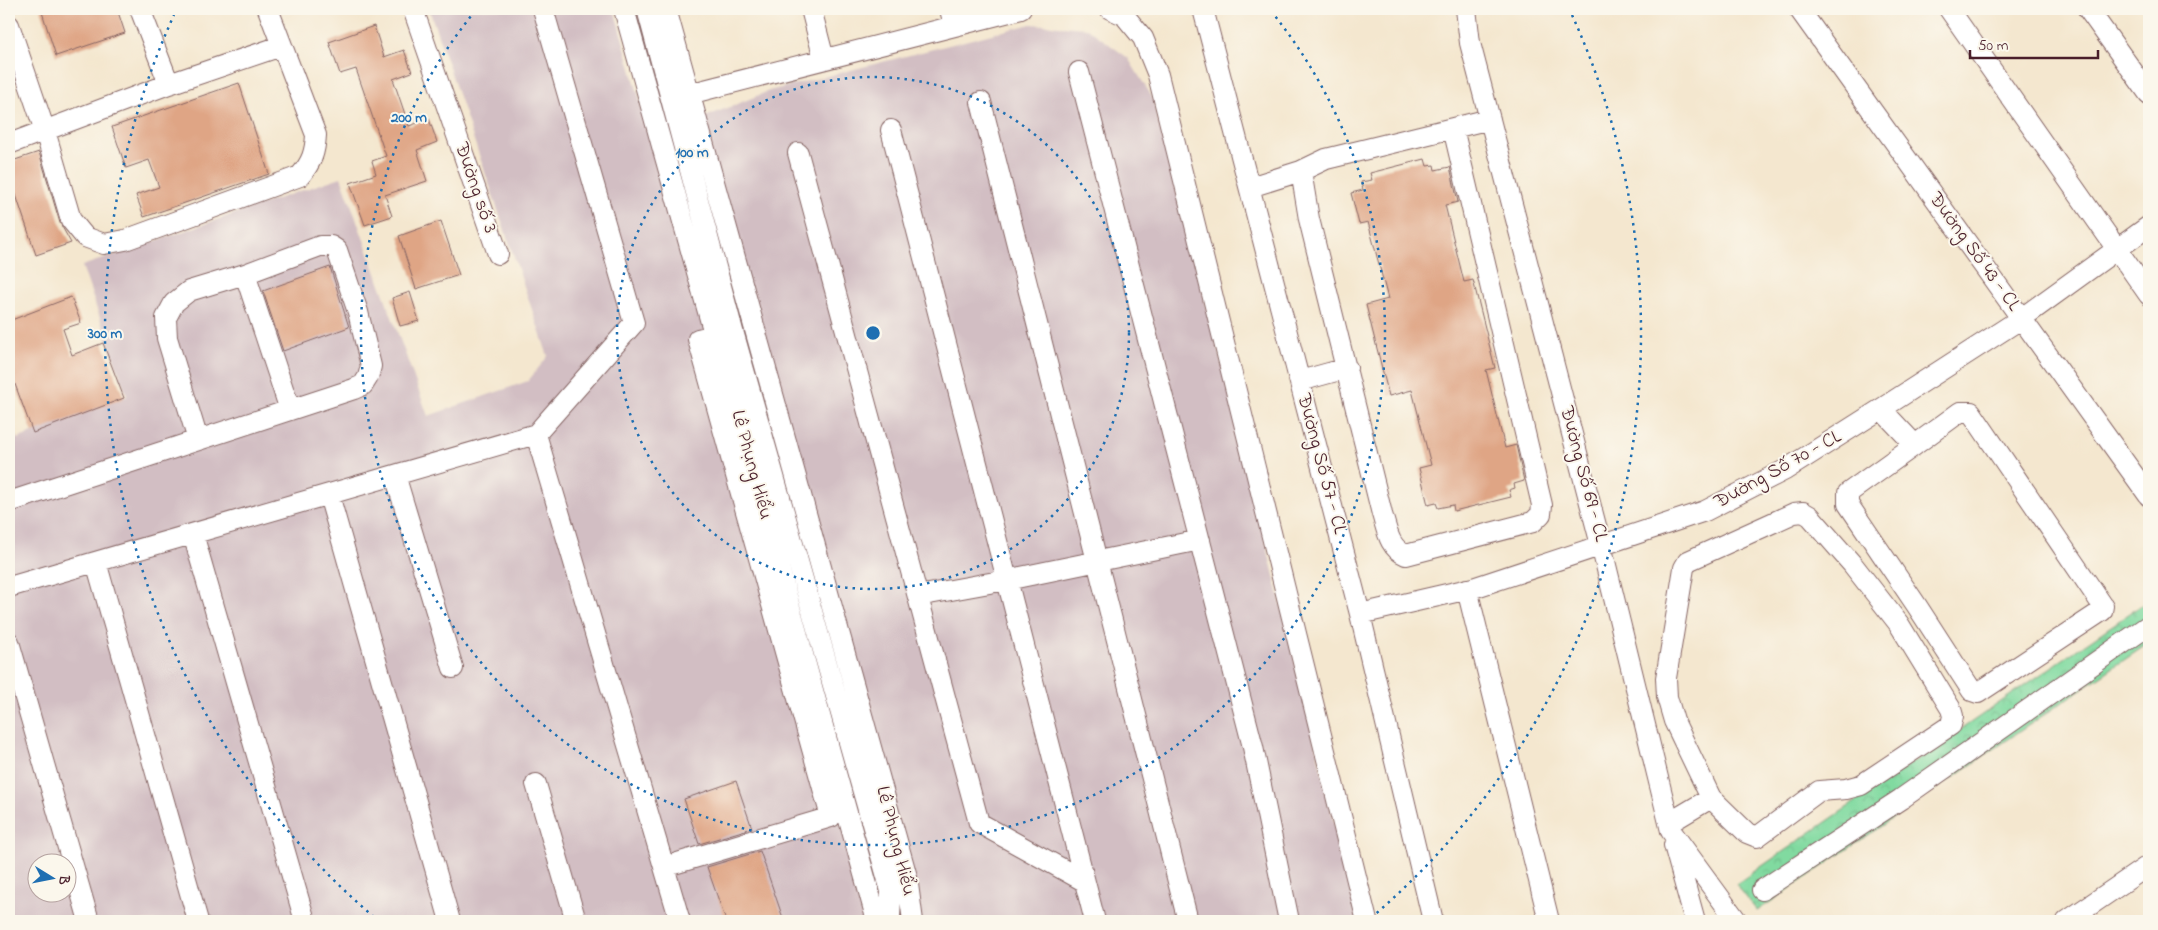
<svg xmlns="http://www.w3.org/2000/svg" width="2158" height="930" font-family="'Indie Flower',sans-serif">
	<defs>
		<pattern id="park-crowns" width="20" height="18" patternUnits="userSpaceOnUse" patternTransform="scale(1.25)"><rect width="20" height="18" fill="#81daa0"/><path d="M2 6a3 3 0 1 1 6 0M12 15a3 3 0 1 1 6 0" fill="none" stroke="#71bb8a"/></pattern>
	</defs>
	<rect width="100%" height="100%" fill="#fbf7ec"/>
	<filter id="ink" filterUnits="userSpaceOnUse"><feTurbulence type="fractalNoise" baseFrequency=".02" numOctaves="2"/><feDisplacementMap in="SourceGraphic" scale="10" xChannelSelector="R" yChannelSelector="G"/><feConvolveMatrix kernelMatrix="1 2 1 2 8 2 1 2 1" color-interpolation-filters="sRGB"/></filter>
	<filter id="wash" filterUnits="userSpaceOnUse"><feTurbulence type="fractalNoise" baseFrequency=".0096" numOctaves="4" result="noise"/><feDisplacementMap in="SourceGraphic" scale="20" xChannelSelector="R" yChannelSelector="G"/><feGaussianBlur stdDeviation="1.12" result="paint"/><feColorMatrix in="noise" values="0 0 0 0 0 0 0 0 0 0 0 0 0 0 0 0 0 1.4 0 .05"/><feComposite in="paint" operator="in"/></filter>
	<g filter="url(#wash)">
		<rect width="100%" height="100%" fill="#f4e7cf"/>
		<!-- industrial -->
		<path fill="#d2bec3" fill-rule="evenodd" d="M429,9H614L651,139L769,91L1031,24L1087,28L1128,58L1152,97L1233,407L1358,921H9V418L17,439L127,396L82,266L341,177L428,416L528,381L548,356ZM38,862H68V892H38Z"/>
		<!-- park -->
		<path fill="url(#park-crowns)" stroke="#667c66" d="M2149,600V643L1757,911L1736,884Z"/>
		<g id="blocks">
			<!-- building -->
			<path fill="#dfa585" d="M41,9H117L125,33L56,56Z
				M374,26L384,57L404,50L412,72L393,79L409,126L429,119L437,142L417,150L427,181L385,195L392,216L365,225L350,183L376,174L372,161L386,156L356,69L340,74L329,42Z
				M239,83L269,174L144,217L136,195L159,187L149,160L126,168L112,127Z
				M39,152L60,223L71,243L36,255L9,174V162Z
				M1425,159L1427,166L1434,165L1435,170L1450,167L1458,202L1445,205L1464,282L1473,280L1495,368L1486,370L1505,448L1516,445L1524,481L1514,484L1515,488L1509,490L1511,497L1454,511L1453,505L1438,508L1436,503L1428,505L1419,468L1431,465L1412,390L1389,396L1366,305L1388,299L1368,222L1359,224L1351,193L1363,190L1361,182L1372,180L1370,173Z
				M441,221L459,275L416,289L399,236Z
				M330,267L349,327L283,351L263,291Z
				M410,292L419,321L400,326L392,298Z
				M71,297L81,323L63,329L72,355L103,343L124,398L33,433L9,368V321Z
				M736,781L752,828L699,844L684,799Z
				M760,851L784,921H726L707,867Z"/>
		</g>
	</g>
	<g filter="url(#ink)">
		<use href="#blocks" fill-opacity="0" stroke="#866564" stroke-width="1"/>
		<g fill="none" stroke-linecap="round" stroke-linejoin="round">
			<defs>
				<path id="minor" d="M140,9L169,84
					M413,9L498,254
					M624,9L877,921
					M647,9L733,331L891,891L890,921
					M666,9L907,877L913,921
					M811,9L824,59
					M950,9L954,26
					M1110,9L1124,15L1143,38L1158,75L1367,921
					M1203,9L1360,614L1433,921
					M1466,9L1470,43L1601,545L1671,831L1737,921
					M1799,9L2149,496
					M1949,9L2149,295
					M2088,9L2149,94
					M9,25L45,131L71,220L85,237L104,244L125,240L300,176C312,162 315,152 316,135L268,9
					M1079,72L1253,747L1289,921
					M677,97L1021,9
					M981,102L1188,921
					M1453,128L1542,505L1541,514L1533,522L1406,555C1389,548 1387,530 1382,514L1309,219L1301,171L1326,159L1490,119
					M891,130L1095,921
					M9,144L169,84L281,46
					M798,153L979,823L1084,881
					M1250,187L1301,171
					M1300,381L1347,368
					M1881,409L1915,445L1960,412H1971L2103,606L2102,611L1978,693L1972,691L1917,606L1848,504V493L1915,445
					M536,434L634,323L543,9
					M198,440L167,338L166,318L174,303L189,291L245,274L290,410
					M395,475L453,668
					M329,495L450,921
					M9,502L354,389L363,385L368,377L371,366L358,312L337,250L331,246H320L245,274
					M193,534L305,921
					M96,562L198,921
					M9,587L536,434L680,921
					M1467,589L1549,921
					M918,596L1006,580L1200,540
					M1360,614L1473,588L1705,511L1785,470L1881,409L2022,318L2149,226
					M9,642L89,921
					M536,784L576,921
					M1669,823L1711,798L1747,833L1757,837L1819,791L1846,789L1861,785L1951,725L1953,716L1951,709L1899,624L1853,565L1810,516L1803,512L1794,513L1688,561L1684,568L1666,678L1667,697L1674,721L1711,798
					M1674,845L1695,921
					M664,867L831,817L698,339L728,332
					M1762,890L1901,799L2149,625
					M2067,921L2149,865"/>
			</defs>
			<!-- minor casing -->
			<use href="#minor" stroke="#866564" stroke-width="22"/>
			<!-- minor -->
			<use href="#minor" stroke="#fff" stroke-width="20"/>
		</g>
	</g>
	<!-- distance rings -->
	<g fill="none" stroke="#1f6fb2" stroke-width="2.5" stroke-dasharray="2.5 5">
		<circle cx="873" cy="333" r="256"/>
		<path d="M1271 11A512 512 0 1 1 475 11"/>
		<path d="M374 917A768 768 0 0 1 174 15M1572 15A768 768 0 0 1 1372 917"/>
	</g>
	<g text-anchor="middle" dominant-baseline="central" stroke-width="4" stroke-linejoin="round" paint-order="stroke">
		<!-- street labels -->
		<g font-size="20" fill="#4a1f2b" stroke="#fbf7ec">
			<text transform="translate(475 188) rotate(71)">Đường số 3</text>
			<text transform="translate(1974 252) rotate(54)">Đường Số 43 - CL</text>
			<text transform="translate(1321 464) rotate(75)">Đường Số 57 - CL</text>
			<text transform="translate(751 465) rotate(75)">Lê Phụng Hiểu</text>
			<text transform="translate(1778 470) rotate(-29)">Đường Số 70 - CL</text>
			<text transform="translate(1583 474) rotate(75)">Đường Số 69 - CL</text>
			<text transform="translate(895 841) rotate(76)">Lê Phụng Hiểu</text>
		</g>
	</g>
	<circle cx="873" cy="333" r="8" fill="#1f6fb2" stroke="#fbf7ec" stroke-width="2.5"/>
	<g font-size="15" text-anchor="middle" font-weight="bold" fill="#1f6fb2" stroke="#fbf7ec" stroke-width="4" stroke-linejoin="round" paint-order="stroke">
		<text x="409" y="122">200 m</text>
		<text x="692" y="157">100 m</text>
		<text x="105" y="338">300 m</text>
	</g>
	<!-- margin -->
	<rect width="2158" height="930" fill="none" stroke="#fbf7ec" stroke-width="30"/>
	<!-- north arrow -->
	<g transform="translate(52 878) rotate(100)"><circle r="24" fill="#fbf7ec" stroke="#b4a19f"/>
	<path d="M0-4L9 19L0 12L-9 19Z" fill="#1f6fb2"/>
	<text y="-8" font-size="14" font-weight="bold" text-anchor="middle" fill="#4a1f2b">B</text>
	</g>
	<!-- scale -->
	<path d="M1970 50v8h128v-8" fill="none" stroke="#4a1f2b" stroke-width="2.5"/>
	<text x="1978" y="50" font-size="15" fill="#4a1f2b" stroke="#fbf7ec" stroke-width="4" paint-order="stroke">50 m</text>
</svg>
